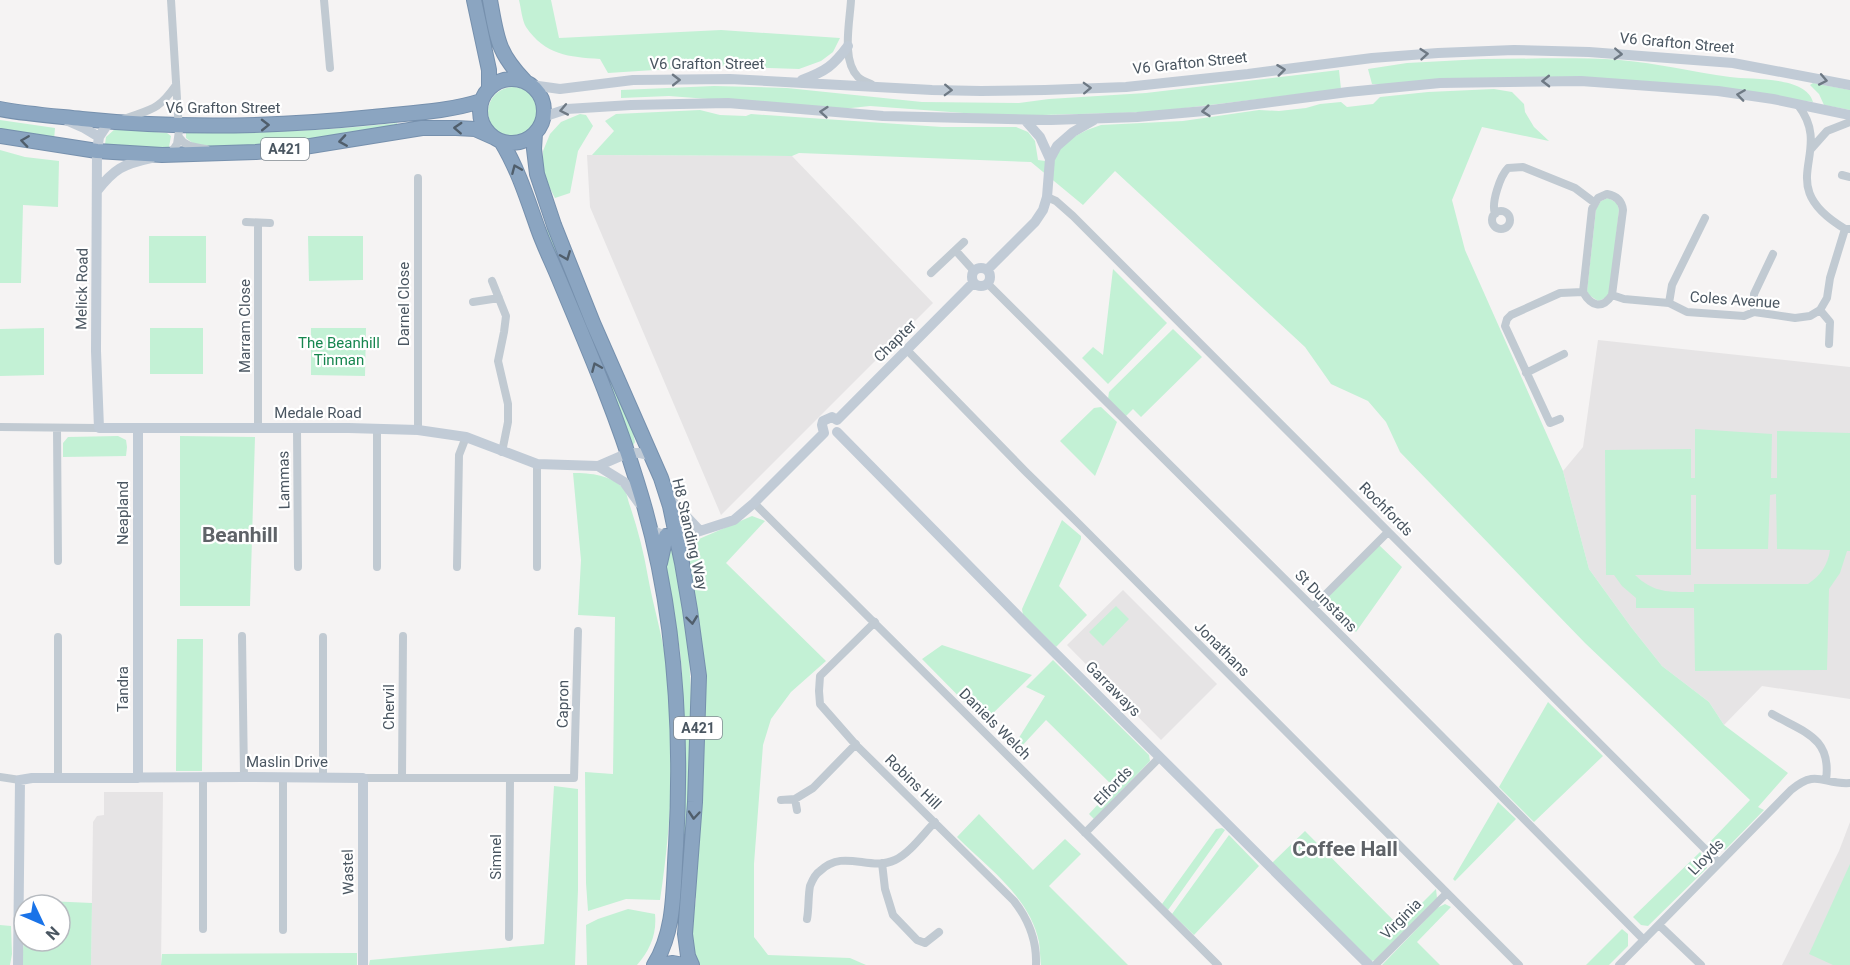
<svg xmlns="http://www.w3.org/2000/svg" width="1850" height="965" font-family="Roboto,sans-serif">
	<rect width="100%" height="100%" fill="#f5f3f3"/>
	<!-- education -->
	<path fill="#e6e4e5" d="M587,155L792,156L933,303L721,515L590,207Z
		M1598,340L1850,367V699L1762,686L1724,725L1709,702L1662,666L1631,627L1589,569L1563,471L1583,447Z
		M1123,590L1217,684L1161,740L1067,645Z
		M104,792H163L161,965H91L93,822L97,816L104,815Z
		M1850,822V965H1782L1839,851Z"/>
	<!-- green -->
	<path fill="#c3f1d5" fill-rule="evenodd" d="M519,0H551L559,38L721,30L840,38L833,52L821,61L799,69L716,66L608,73L600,59C569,57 545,55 526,27C522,20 521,8 519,0Z
		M1482,59C1528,59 1574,57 1620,60C1657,63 1693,72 1730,77C1752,80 1806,76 1813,102L1696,87L1372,84L1368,69L1407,63Z
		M1339,70L1341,89L1152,112L1004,116L870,106L842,109L669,96L621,98V90L714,86L787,88L922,102L1019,103L1049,99L1146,93Z
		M1813,83L1850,90V110L1824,105L1819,94L1810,85Z
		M488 112a25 25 0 1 1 50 0a25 25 0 1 1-50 0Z
		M1494,89L1512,92L1524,104L1525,112L1534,127L1549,141L1482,127L1452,200L1465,250L1563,471L1589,569L1631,627L1662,666L1709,702L1724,725L1788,773L1758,807L1764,810L1725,850L1722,848L1719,851H1716L1707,845L1750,800L1585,643L1400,452L1386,422L1368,401L1331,384L1305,347L1115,171L1083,205L1031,162L799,153L792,156L592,155L614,131L605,121L616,114L700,110L720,115L746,116L751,114L942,127H1016L1028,132L1035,141L1038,160L1052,162L1062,143L1087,130L1101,125L1183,121L1259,110L1279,111L1306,108L1320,104L1341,102L1347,107L1373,104L1380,97L1428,92Z
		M580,114L586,115L593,126L578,151L570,193L555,198L543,175V151L550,134L561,122Z
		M0,120L55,128L54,140L0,132Z
		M397,123V130L281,144L198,147L186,138V133C257,133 327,131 397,123Z
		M115,129L167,133L171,136L169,147L162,151L108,148L105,144L106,137Z
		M0,150L25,157L59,161L58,207L23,205L21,283H0Z
		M1608,198L1617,203L1619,210L1610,291C1608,297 1604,299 1598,301L1589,295L1587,291L1596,209L1601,201Z
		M551,229L581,310L632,428L635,442L633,446L630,445L543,230Z
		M149,236H206V283H149Z
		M308,236H363V280L309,281Z
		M1113,269L1167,323L1108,384L1082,358L1093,347L1103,355Z
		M44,328V375L0,376V329Z
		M150,328H203V374H150Z
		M311,328H366L365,376L311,375Z
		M1173,329L1202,357L1141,417L1133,409L1125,417L1108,399L1109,392Z
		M1101,407L1117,422L1095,476L1060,441L1094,408Z
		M1695,429L1772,434L1771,478H1777V431L1850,433V551H1847L1840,573L1829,589L1827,670L1695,671L1694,608H1636V598L1622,586L1614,575H1606L1605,450L1691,449V478H1695ZM1691,495H1696V549H1768L1770,495L1776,494L1777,549L1830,550C1828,565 1820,576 1808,584H1694V592C1668,592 1654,593 1635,575H1691Z
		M118,436L126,440L127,447L126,456L63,457V443L68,437Z
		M180,436L255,437L250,606H180Z
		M573,473C591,473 611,475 624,489C627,493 628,501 630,506C638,530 644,553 648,577C653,605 662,634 666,662C676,741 672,821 660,900L626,899L588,911L586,883L585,772L613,774L615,617L578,615L581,560Z
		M752,516L765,521L726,563L826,661L791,692L771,719L763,745L754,864V937L768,955L850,958L866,965H697L695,962L688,928H692L696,898L691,896L700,802L687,563C688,553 690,545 699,539Z
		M1062,520L1081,536V539L1059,586L1087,615L1056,647L1023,615L1022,609Z
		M671,543C683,597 691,652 691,707C692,769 686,832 681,894H675L682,672L680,651L664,552Z
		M1379,545L1402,567L1356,632L1324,600Z
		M1116,606L1129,619L1103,646L1089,632Z
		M177,639H203L202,771H176Z
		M942,645L1032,675L984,722L922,659Z
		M1053,660L1149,755L1150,761L1094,819L1089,814L1114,787L1046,720L1020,748L1015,744L1045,696L1026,687Z
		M1548,702L1603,756L1534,822L1499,787Z
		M554,786L578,789V890L575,965H369L370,960L544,944Z
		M1498,802L1516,819L1455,881L1453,879Z
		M979,814L1033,870L1065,839L1081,854L1049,886L1128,965H1041C1040,957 1040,949 1039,942C1030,897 987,867 957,837Z
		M1222,828L1225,830L1168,910L1162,904L1216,829Z
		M1305,831L1399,926L1436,889L1437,898L1375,960L1371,961L1272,863Z
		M1229,835L1259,866L1194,935L1172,914Z
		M1700,852L1706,859L1707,868L1648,926L1641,925L1633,917Z
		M1850,864V965H1833L1809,954Z
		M25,900L92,903L91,965H22L24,936V941H60V905H25Z
		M1445,904L1451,907L1417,942L1440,965H1382L1437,908Z
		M628,909L655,914C657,934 650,950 637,965H587L586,925L598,919Z
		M0,925L11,926L12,954L10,965H0Z
		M1622,929L1628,934V946L1609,965H1586Z
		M357,953V965H161L162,954Z"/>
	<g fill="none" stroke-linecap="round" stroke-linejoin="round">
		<defs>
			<path id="highway" d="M474,0L489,70V88
				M490,0C497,38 497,52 525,81
				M480 111a32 32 0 1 1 64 0a32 32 0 1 1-64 0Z
				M0,109C27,114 54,116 82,119C179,129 276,127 373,117C409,113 447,112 481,101
				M535,133L534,149L537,174L554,225L593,323L661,478L670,506L682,563L690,610L699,676L695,802L685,934L688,956L692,965
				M0,136L97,151L162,155L256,152L298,148L422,128H456L475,129L493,137
				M501,141C518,169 527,198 538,229C544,246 552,262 559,279C587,346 616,413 637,482C674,599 683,724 676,846C673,886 676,930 654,965
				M660,563L666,536
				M660,965L673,963L684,965"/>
		</defs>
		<!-- highway casing -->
		<use href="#highway" stroke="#7690ad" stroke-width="16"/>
		<!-- street -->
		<path stroke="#c1cad2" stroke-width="8" d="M324,0L330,68
			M851,0C850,21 841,60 858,77C861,80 866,82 871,84
			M1798,105C1836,154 1770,184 1845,229H1849
			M124,119C151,109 158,111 176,85
			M179,137C185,147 195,147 206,149
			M1811,149L1827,131L1850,122
			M170,155L177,144L179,131L171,0
			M1842,175L1850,177
			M1607,194C1617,196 1622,201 1623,210L1612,295C1602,310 1591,306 1583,292L1592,209L1598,198Z
			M1047,197L1056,201L1073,216L1719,863
			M1492 220a9 9 0 1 1 18 0a9 9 0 1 1-18 0Z
			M1495,214C1491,203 1500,176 1508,168L1523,167L1575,188L1595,203
			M246,222L270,223
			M258,223V428
			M956,251L974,271
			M931,273L964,242
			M492,281L506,316L504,332L498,361L508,404V422L502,452
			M988,284L1350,644L1644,940
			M1612,295L1624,299L1669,303L1687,312L1744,316L1754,312L1795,318L1810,316L1820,310L1827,298L1830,278L1845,229
			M473,302L499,298
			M1669,303L1672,285L1705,218
			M1820,310L1830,322L1829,344
			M1754,312V294L1773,254
			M907,350L1025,471L1079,524L1519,965
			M1526,373L1564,354
			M1560,419L1550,423L1505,326L1507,319L1511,315L1560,293L1583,292
			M0,427L99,428
			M57,428L58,561
			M297,428L298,567
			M418,430V178
			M537,464V567
			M754,503L1218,965
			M377,567V428
			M457,567L459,455L466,437
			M1313,607L1388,532
			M875,622L820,676L819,691L820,704L856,745L1014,901C1028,919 1037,941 1036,965
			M242,636L244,777
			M323,637V777
			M1772,714C1803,732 1832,737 1826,780
			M0,777L20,780
			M58,778V637
			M203,778V929
			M283,778V930
			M363,778H574L578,631
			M402,778L403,636
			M795,799L797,810
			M781,800L795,799L813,788L856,744
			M1085,833L1160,757
			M882,863L885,889L893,915L917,940L925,943L939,932
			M807,919C809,908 808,897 810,886C812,881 815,874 820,871C844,848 869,872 895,860C910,853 923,834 935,822
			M1659,925L1701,965
			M509,937L510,778
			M1375,965L1447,893
			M1619,965L1791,790C1817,768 1823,785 1850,783"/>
		<!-- secondary -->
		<path stroke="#c1cbd6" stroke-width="10" d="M802,80C826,71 833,66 848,46
			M531,85L560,89L633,80L730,79L932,90L981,91L1045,90L1126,87L1248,74L1372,58L1438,53L1514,50L1589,52L1733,63L1850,85
			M543,117L567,109L631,105L728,103L883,116L1051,120L1137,117L1204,111L1348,92L1440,83L1581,81L1718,91L1773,99L1850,115
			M1025,120L1040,137L1050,159
			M68,121L84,128L99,137
			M109,122L99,137L97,151L96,351L99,428H349L418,430L466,437L537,464L598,466L628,453H639L652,456
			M97,191C114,169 123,164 151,158
			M972 277a9 9 0 1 1 18 0a9 9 0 1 1-18 0Z
			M987,270L1035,222L1043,210L1047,197L1050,159L1057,146L1073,132L1094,120
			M837,420L973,283
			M138,428V778
			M837,432L1031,629L1369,965
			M824,433L822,425L823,421L832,417L837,420
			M598,466L624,482L639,503
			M667,496L700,531
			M650,530L666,536H676L700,531L734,520L754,503L824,433
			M18,965L20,780L32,778L244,777L363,778V965"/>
		<!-- highway -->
		<use href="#highway" stroke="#8ba5c1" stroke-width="14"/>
	</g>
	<!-- one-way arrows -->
	<defs><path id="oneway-chevron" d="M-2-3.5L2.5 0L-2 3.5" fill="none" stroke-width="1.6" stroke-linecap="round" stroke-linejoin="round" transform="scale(1.5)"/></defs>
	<g stroke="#6e7984">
		<use href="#oneway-chevron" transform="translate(1424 54) rotate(-5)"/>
		<use href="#oneway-chevron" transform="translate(1618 54) rotate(3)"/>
		<use href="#oneway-chevron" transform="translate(1281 70) rotate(-7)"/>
		<use href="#oneway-chevron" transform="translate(676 80) rotate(-1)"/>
		<use href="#oneway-chevron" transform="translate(1823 80) rotate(11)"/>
		<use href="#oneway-chevron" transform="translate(1546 81) rotate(179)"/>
		<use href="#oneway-chevron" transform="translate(1087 88) rotate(-2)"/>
		<use href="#oneway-chevron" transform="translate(948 90) rotate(2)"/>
		<use href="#oneway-chevron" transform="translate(1741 95) rotate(-172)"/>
		<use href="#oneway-chevron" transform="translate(564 110) rotate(169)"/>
		<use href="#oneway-chevron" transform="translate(1206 111) rotate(174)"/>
		<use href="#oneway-chevron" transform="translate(824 112) rotate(-175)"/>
	</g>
	<g stroke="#505e6b">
		<use href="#oneway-chevron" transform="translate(265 125) rotate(-1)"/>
		<use href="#oneway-chevron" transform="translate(458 128) rotate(-177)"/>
		<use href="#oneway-chevron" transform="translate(25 141) rotate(-172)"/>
		<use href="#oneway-chevron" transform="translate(343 141) rotate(171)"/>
		<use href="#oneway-chevron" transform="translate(516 169) rotate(-113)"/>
		<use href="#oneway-chevron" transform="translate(566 256) rotate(68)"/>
		<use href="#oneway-chevron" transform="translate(596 367) rotate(-113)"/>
		<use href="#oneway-chevron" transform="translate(692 620) rotate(83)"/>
		<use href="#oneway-chevron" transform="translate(694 815) rotate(95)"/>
	</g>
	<g text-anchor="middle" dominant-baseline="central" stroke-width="4.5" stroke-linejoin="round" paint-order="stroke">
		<!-- shield labels -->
		<g fill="#fff" stroke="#808990" stroke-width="1.5">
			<rect x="261" y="138" width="48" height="22" rx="4.5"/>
			<rect x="674" y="717" width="48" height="22" rx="4.5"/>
		</g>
		<g font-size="14" font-weight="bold" fill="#4a5661">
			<text x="285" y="149">A421</text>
			<text x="698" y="728">A421</text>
		</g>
		<!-- street labels -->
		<g font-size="15" fill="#4a5661" stroke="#fff">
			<text transform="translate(1677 43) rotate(5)">V6 Grafton Street</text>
			<text transform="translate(1190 63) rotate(-6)">V6 Grafton Street</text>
			<text x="707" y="64">V6 Grafton Street</text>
			<text x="223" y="108">V6 Grafton Street</text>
			<text transform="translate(82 289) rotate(-89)">Melick Road</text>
			<text transform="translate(1735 300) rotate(4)">Coles Avenue</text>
			<text transform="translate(404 304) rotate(-90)">Darnel Close</text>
			<text transform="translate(245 326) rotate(-90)">Marram Close</text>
			<text transform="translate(895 341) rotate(-45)">Chapter</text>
			<text x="318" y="413">Medale Road</text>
			<text transform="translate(284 480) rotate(-91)">Lammas</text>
			<text transform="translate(1386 509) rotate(45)">Rochfords</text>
			<text transform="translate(123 513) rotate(-90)">Neapland</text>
			<text transform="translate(690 534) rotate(77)">H8 Standing Way</text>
			<text transform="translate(1326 601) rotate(45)">St Dunstans</text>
			<text transform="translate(1222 649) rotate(45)">Jonathans</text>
			<text transform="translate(123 689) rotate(-90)">Tandra</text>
			<text transform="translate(1113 689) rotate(45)">Garraways</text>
			<text transform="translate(563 704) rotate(-89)">Capron</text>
			<text transform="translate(389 707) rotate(-90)">Chervil</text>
			<text transform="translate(995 724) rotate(45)">Daniels Welch</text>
			<text x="287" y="762">Maslin Drive</text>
			<text transform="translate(913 782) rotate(44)">Robins Hill</text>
			<text transform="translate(1113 786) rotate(-46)">Elfords</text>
			<text transform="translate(496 857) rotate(-90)">Simnel</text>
			<text transform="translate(1706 857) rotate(-46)">Lloyds</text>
			<text transform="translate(348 872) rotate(-91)">Wastel</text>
			<text transform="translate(1401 919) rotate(-45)">Virginia</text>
		</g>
		<!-- park labels -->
		<g font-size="15" fill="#17864f" stroke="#fff">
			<text x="339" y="343">The Beanhill<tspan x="339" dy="17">Tinman</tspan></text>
		</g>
		<!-- district labels -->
		<g font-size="21" font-weight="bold" fill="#5f6368" stroke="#fff">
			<text x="240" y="535">Beanhill</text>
			<text x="1345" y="849">Coffee Hall</text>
		</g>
	</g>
	<!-- north arrow -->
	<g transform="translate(42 923) rotate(134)"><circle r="28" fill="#ffffff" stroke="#b7bbc0" stroke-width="1.5"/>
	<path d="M0-4.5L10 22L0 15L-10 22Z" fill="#1a73e8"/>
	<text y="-9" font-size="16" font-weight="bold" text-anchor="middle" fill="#4a5661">N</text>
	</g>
</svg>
